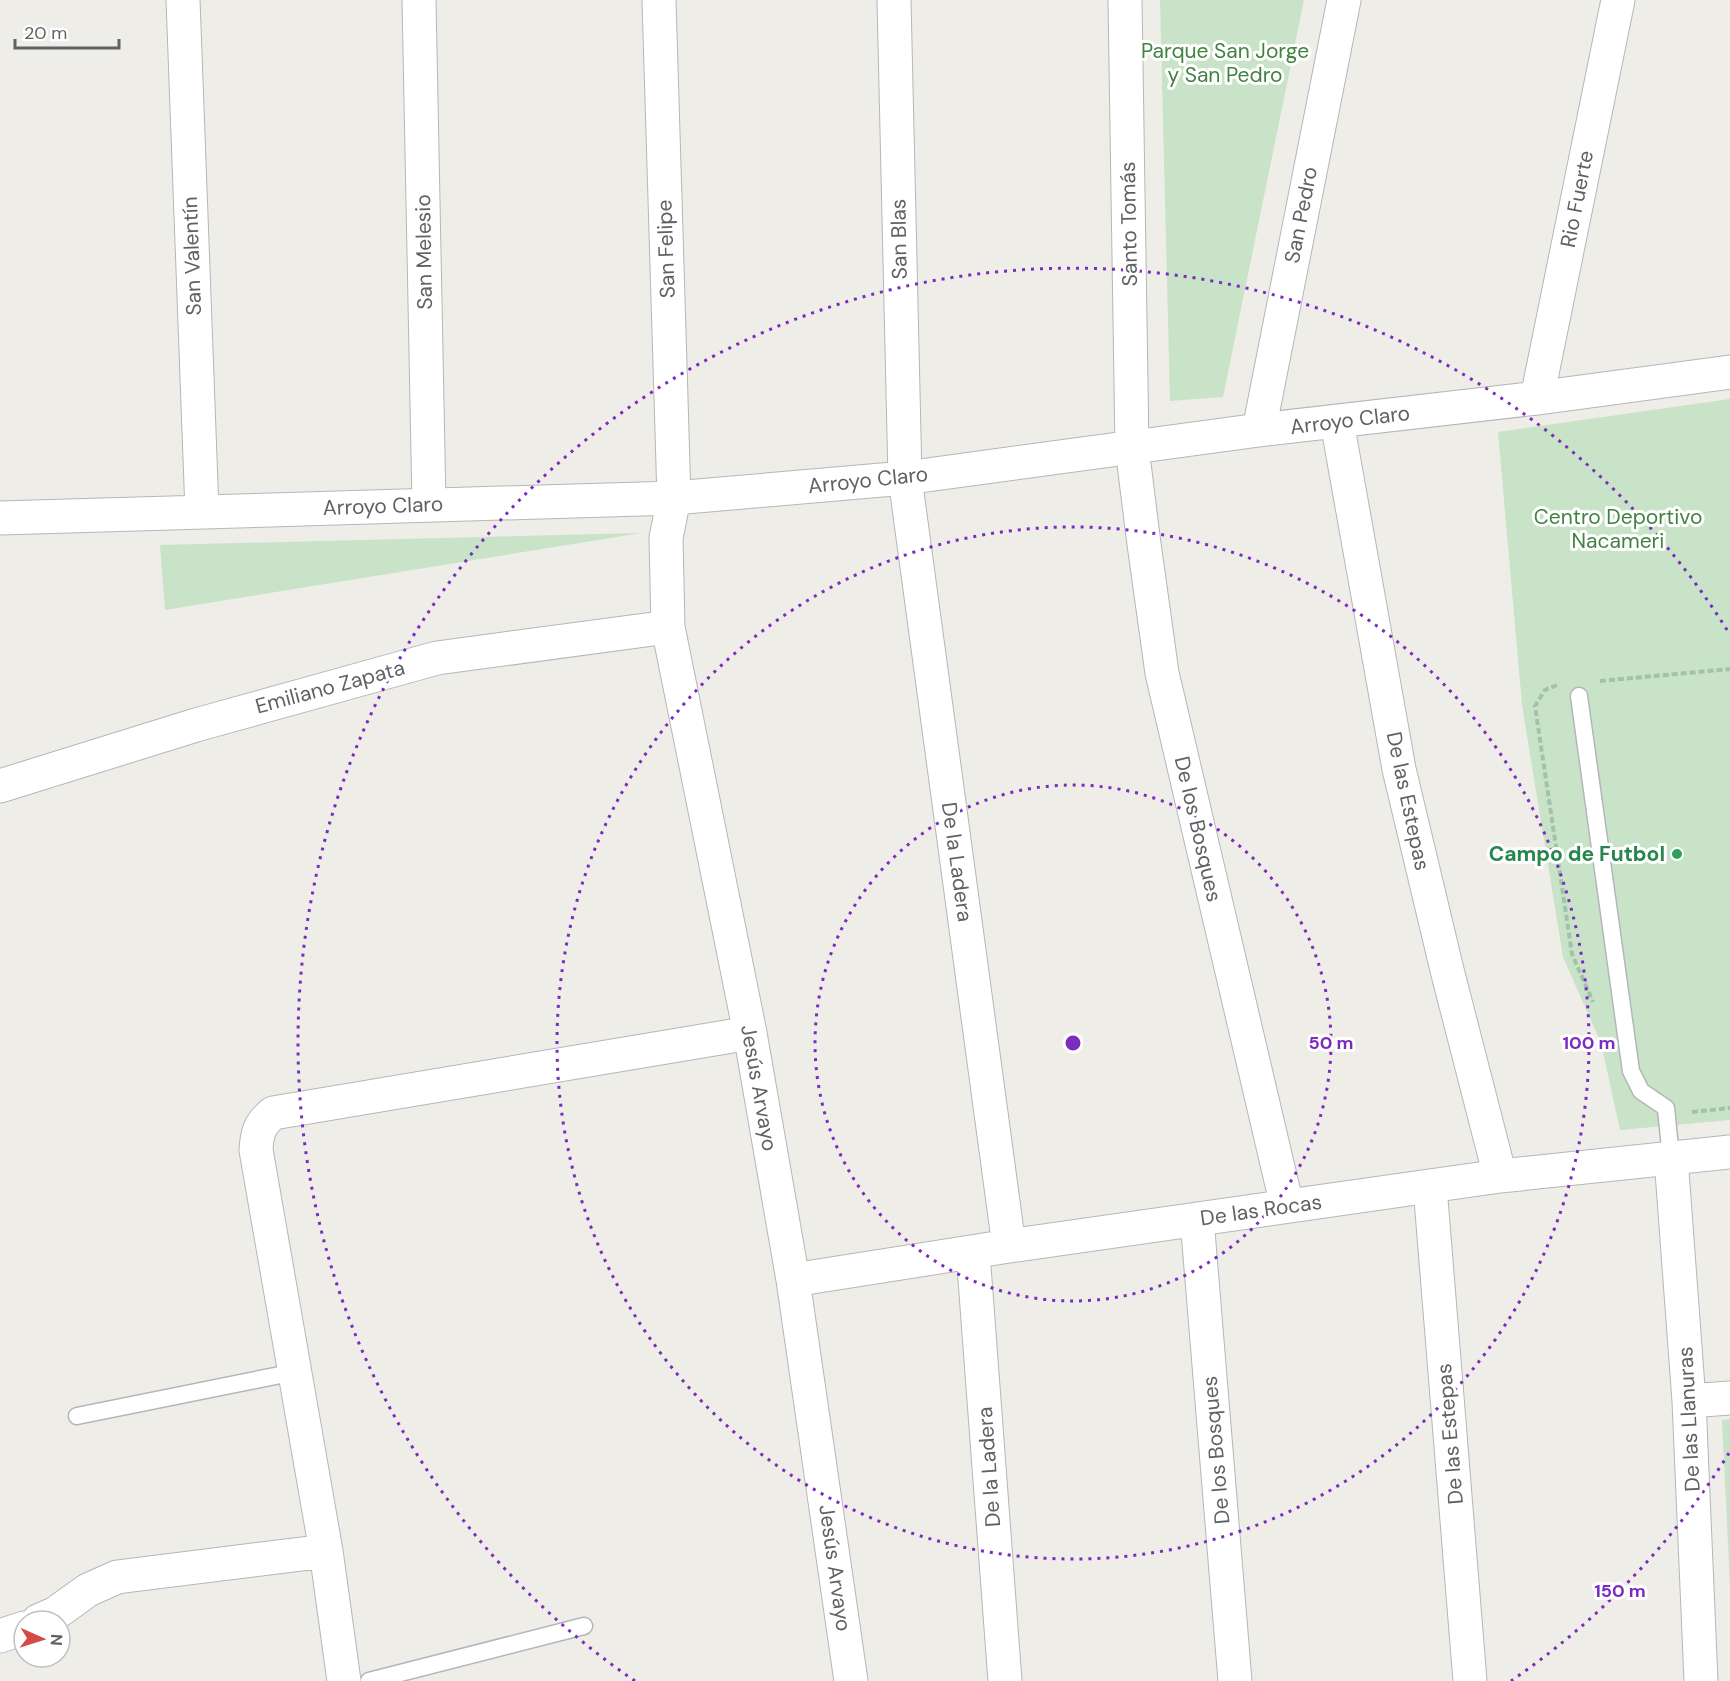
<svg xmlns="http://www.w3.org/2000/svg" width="1730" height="1681" font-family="'DM Sans',sans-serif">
	<rect width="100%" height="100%" fill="#efede7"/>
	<!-- green -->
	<path fill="#c8e3c7" d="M1160,0H1304L1223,397L1170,401Z
		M1730,399V1120L1620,1130L1601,1043L1563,957L1522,705L1498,432Z
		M641,533L165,610L160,545Z
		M1730,1419V1586L1722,1420Z"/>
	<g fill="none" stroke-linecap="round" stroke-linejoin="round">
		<defs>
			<path id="service" d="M1579,696L1631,1071L1641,1091L1666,1108L1671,1158
				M77,1416L295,1372
				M369,1681L584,1626"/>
			<path id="minor" d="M183,0L202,512
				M419,0L429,504
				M659,0L674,498L666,538L668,627L750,1033L793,1280L851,1681
				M894,0L905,478L1009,1246
				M1125,0L1132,448L1144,544L1162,673L1287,1206
				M1537,398L1618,0
				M1337,422L1399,769L1447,970L1500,1176
				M1259,430L1344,0
				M0,518L674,498L905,478L1259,430L1537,398L1730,372
				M0,786L196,725L437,658L668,627
				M1671,1158L1689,1401L1701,1681
				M1430,1187L1470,1681
				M1197,1219L1235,1681
				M973,1253L1005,1681
				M793,1280L1009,1246L1500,1176L1730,1152
				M1689,1401L1730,1398
				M38,1621L56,1613L88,1590L117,1577L326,1551
				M0,1636L24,1628
				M344,1681L326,1551L256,1150C257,1133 259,1125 273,1113L750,1033"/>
		</defs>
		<!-- service casing -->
		<use href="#service" stroke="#b4b7ba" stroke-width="19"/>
		<!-- minor casing -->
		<use href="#minor" stroke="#b4b7ba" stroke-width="35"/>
		<!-- path -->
		<path stroke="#a1c3a9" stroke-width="4" stroke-dasharray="6 3" stroke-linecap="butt" d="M1600,681L1730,669
			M1557,685L1545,690L1535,706L1572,954L1593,1002
			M1692,1112L1730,1108"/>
		<!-- service -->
		<use href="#service" stroke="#fff" stroke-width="16"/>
		<!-- minor -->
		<use href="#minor" stroke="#fff" stroke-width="33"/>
	</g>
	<!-- distance rings -->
	<g fill="none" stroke="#7b2cbf" stroke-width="3" stroke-dasharray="3 6">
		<circle cx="1073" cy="1043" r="258"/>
		<circle cx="1073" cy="1043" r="516"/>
		<path d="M1729 1453A774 774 0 0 1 1511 1681M635 1681A774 774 0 1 1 1729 633"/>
	</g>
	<!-- markers -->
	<circle fill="#2e9e5b" stroke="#fff" stroke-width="2" cx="1677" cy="854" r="6"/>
	<g text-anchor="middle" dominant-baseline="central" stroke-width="6" stroke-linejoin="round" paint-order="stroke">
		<!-- park labels -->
		<g font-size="21" fill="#418241" stroke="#fff">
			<text x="1225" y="51">Parque San Jorge<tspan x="1225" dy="24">y San Pedro</tspan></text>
			<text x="1618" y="517">Centro Deportivo<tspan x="1618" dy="24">Nacameri</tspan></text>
		</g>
		<!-- street labels -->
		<g font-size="21" fill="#5f6265" stroke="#fff">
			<text transform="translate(1577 199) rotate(-79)">Rio Fuerte</text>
			<text transform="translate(1301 215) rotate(-79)">San Pedro</text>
			<text transform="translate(1129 224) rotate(-91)">Santo Tomás</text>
			<text transform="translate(899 239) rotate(-91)">San Blas</text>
			<text transform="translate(666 249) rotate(-92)">San Felipe</text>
			<text transform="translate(424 252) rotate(-91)">San Melesio</text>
			<text transform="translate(192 256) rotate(-92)">San Valentín</text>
			<text transform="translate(1350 420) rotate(-7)">Arroyo Claro</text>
			<text transform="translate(868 480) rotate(-6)">Arroyo Claro</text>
			<text transform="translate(383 506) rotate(-2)">Arroyo Claro</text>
			<text transform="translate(330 687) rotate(-15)">Emiliano Zapata</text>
			<text transform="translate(1408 801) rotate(78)">De las Estepas</text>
			<text transform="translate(1198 829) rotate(77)">De los Bosques</text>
			<text transform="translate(957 862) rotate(82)">De la Ladera</text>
			<text transform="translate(759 1088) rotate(80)">Jesús Arvayo</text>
			<text transform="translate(1261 1210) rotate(-8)">De las Rocas</text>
			<text transform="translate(1689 1419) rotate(-93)">De las Llanuras</text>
			<text transform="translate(1450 1434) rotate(-95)">De las Estepas</text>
			<text transform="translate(1216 1450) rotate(-95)">De los Bosques</text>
			<text transform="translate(989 1467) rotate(-94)">De la Ladera</text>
			<text transform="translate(835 1568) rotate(82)">Jesús Arvayo</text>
		</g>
		<!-- leisure labels -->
		<g font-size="21" font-weight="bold" fill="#27864d" stroke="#fff" text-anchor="end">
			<text x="1665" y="854">Campo de Futbol</text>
		</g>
	</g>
	<circle cx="1073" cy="1043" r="9" fill="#7b2cbf" stroke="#fff" stroke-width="3"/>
	<g font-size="18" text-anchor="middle" font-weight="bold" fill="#7b2cbf" stroke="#fff" stroke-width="6" stroke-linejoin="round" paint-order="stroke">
		<text x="1331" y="1049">50 m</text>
		<text x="1589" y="1049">100 m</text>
		<text x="1620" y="1597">150 m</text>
	</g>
	<!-- north arrow -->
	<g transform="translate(42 1639) rotate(93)"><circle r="28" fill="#ffffff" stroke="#bfc0c1" stroke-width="1.5"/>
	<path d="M0-4.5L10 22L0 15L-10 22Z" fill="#d54a47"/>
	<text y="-9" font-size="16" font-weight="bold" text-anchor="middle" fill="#5f6265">N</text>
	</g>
	<!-- scale -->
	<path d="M15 39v9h104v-9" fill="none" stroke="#5f6265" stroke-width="3"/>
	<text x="24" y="39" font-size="18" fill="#5f6265" stroke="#ffffff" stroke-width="4.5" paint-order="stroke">20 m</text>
</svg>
